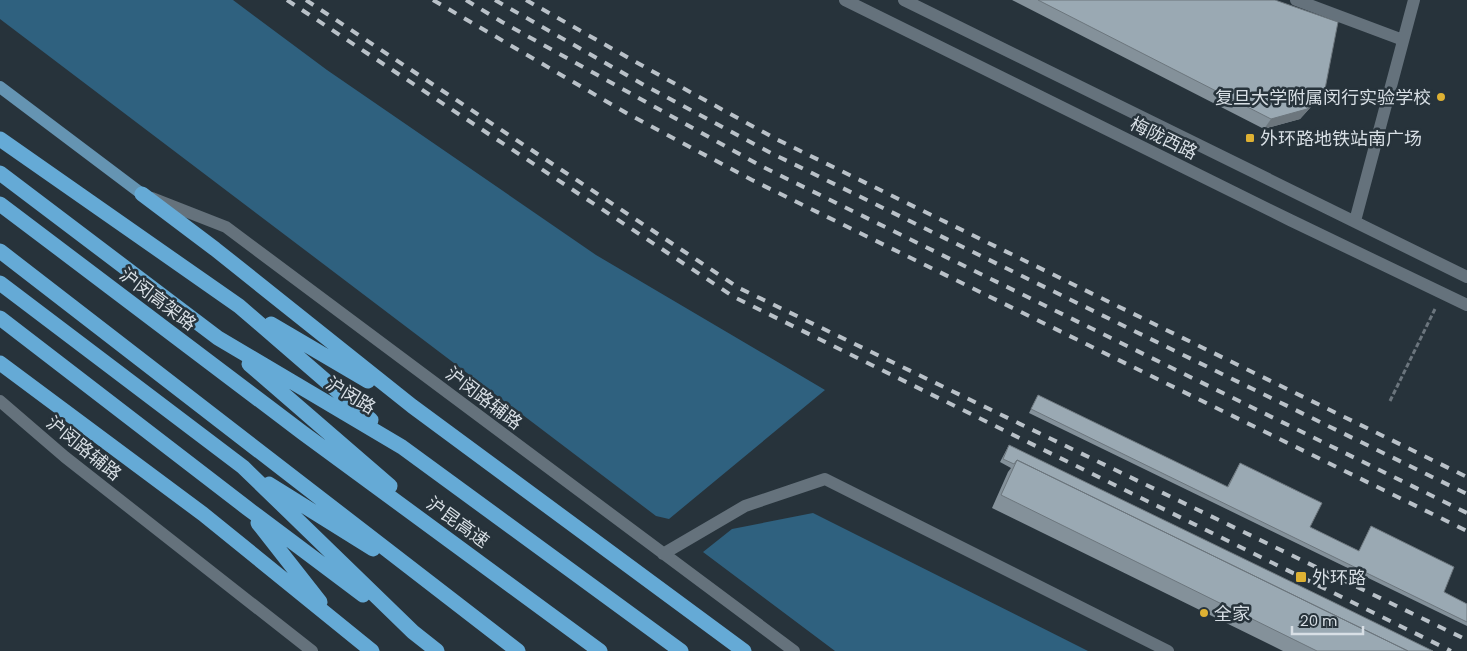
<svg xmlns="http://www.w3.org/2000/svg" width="1467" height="651" font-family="Poppins,'Noto Sans SC',sans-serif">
	<rect width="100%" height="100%" fill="#27333b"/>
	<!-- green -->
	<path fill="#2f617f" d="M0,0H233L327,70L596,255L825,390L669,519L656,516L0,19Z
		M813,513L1088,651H835L703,552L732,529Z"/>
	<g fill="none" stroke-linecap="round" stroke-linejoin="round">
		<!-- path -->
		<path stroke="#6b757d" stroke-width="3" stroke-dasharray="5 2.5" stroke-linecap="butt" d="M1390,401L1435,309"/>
		<!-- minor -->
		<path stroke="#65727c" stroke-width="12" d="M845,0L1290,220L1467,305
			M904,0L1467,277
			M1296,0L1403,40
			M152,198L226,227L794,651
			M1355,221L1414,0
			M0,401L65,457L312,651
			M663,554L745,506L825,479L1168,651"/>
		<!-- major -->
		<path stroke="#6594b2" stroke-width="12" d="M0,87L142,194"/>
		<!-- highway -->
		<path stroke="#65aad6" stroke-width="15" d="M0,139L239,306L371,420
			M0,173L218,338L402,447L681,651
			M142,194L215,249L412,406L744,651
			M0,204L303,433L600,651
			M0,251L518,651
			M0,283L243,467L413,632L437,651
			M0,318L247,508L363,595
			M271,324L368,381
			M0,363L203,514L372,651
			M249,364L390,486
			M269,484L373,549
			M258,523L320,602"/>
		<!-- rail -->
		<path stroke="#b9c1c8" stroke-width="4" stroke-dasharray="9 9" stroke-linecap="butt" d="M287,0L734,297L1451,651
			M306,0L739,288L1467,640
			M433,0L628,114L752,180L1467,531
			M466,0L502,22L761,166L1467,513
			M495,0L644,85L771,153L1467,494
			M526,0L650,70L776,139L1467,477"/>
	</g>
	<!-- wall -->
	<path fill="#84919a" d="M1012,0H1275L1325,89L1318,99L1300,119L1264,129Z
		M1038,395L1227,487L1240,463L1310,527L1359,551L1369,530L1371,526L1444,592L1467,604V626L1029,413Z
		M1009,445L1433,651H1283L992,508L1008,472L1011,468L1000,462Z"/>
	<!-- shaded-wall -->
	<path fill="#6c767d" d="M1325,89L1318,99L1300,119L1264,129L1271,119Z"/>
	<!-- building -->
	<path fill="#9aa9b3" stroke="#6c767d" d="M1038,0H1275L1338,22L1325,89L1307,109L1271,119Z
		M1038,395L1228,487L1240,463L1322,503L1310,527L1359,551L1371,526L1454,567L1444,592L1467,604V622L1031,409Z
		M1009,445L1331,601L1433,651H1408L1017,460L1014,464L1003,459Z
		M1017,460L1408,651H1317L1001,495Z"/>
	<!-- markers -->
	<g fill="#deb133" stroke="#27333b" stroke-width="2">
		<circle cx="1441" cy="97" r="5"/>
		<rect x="1245" y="133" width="10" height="10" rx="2.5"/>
		<rect x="1295" y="571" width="12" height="12" rx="2.5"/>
		<circle cx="1204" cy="613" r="5"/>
	</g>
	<g text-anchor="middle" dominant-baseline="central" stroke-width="5" stroke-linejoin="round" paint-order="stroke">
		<!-- poi labels -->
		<g font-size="18" fill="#d8dfe5" stroke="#27333b" text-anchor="start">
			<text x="1431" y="97" text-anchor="end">复旦大学附属闵行实验学校</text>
			<text x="1260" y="138">外环路地铁站南广场</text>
			<text x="1312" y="577">外环路</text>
			<text x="1214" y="613">全家</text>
		</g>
		<!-- street labels -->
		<g font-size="18" fill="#d8dfe5" stroke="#27333b">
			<text transform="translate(1164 138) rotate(26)">梅陇西路</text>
			<text transform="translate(158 299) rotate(37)">沪闵高架路</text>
			<text transform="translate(351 395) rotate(31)">沪闵路</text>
			<text transform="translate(484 398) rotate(37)">沪闵路辅路</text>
			<text transform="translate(84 448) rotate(39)">沪闵路辅路</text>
			<text transform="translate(458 522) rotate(36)">沪昆高速</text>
		</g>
	</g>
	<!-- scale -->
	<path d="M1292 626v8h71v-8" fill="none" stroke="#d8dfe5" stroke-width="2.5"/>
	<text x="1300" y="626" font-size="15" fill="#d8dfe5" stroke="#27333b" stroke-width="4" paint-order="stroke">20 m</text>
</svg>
